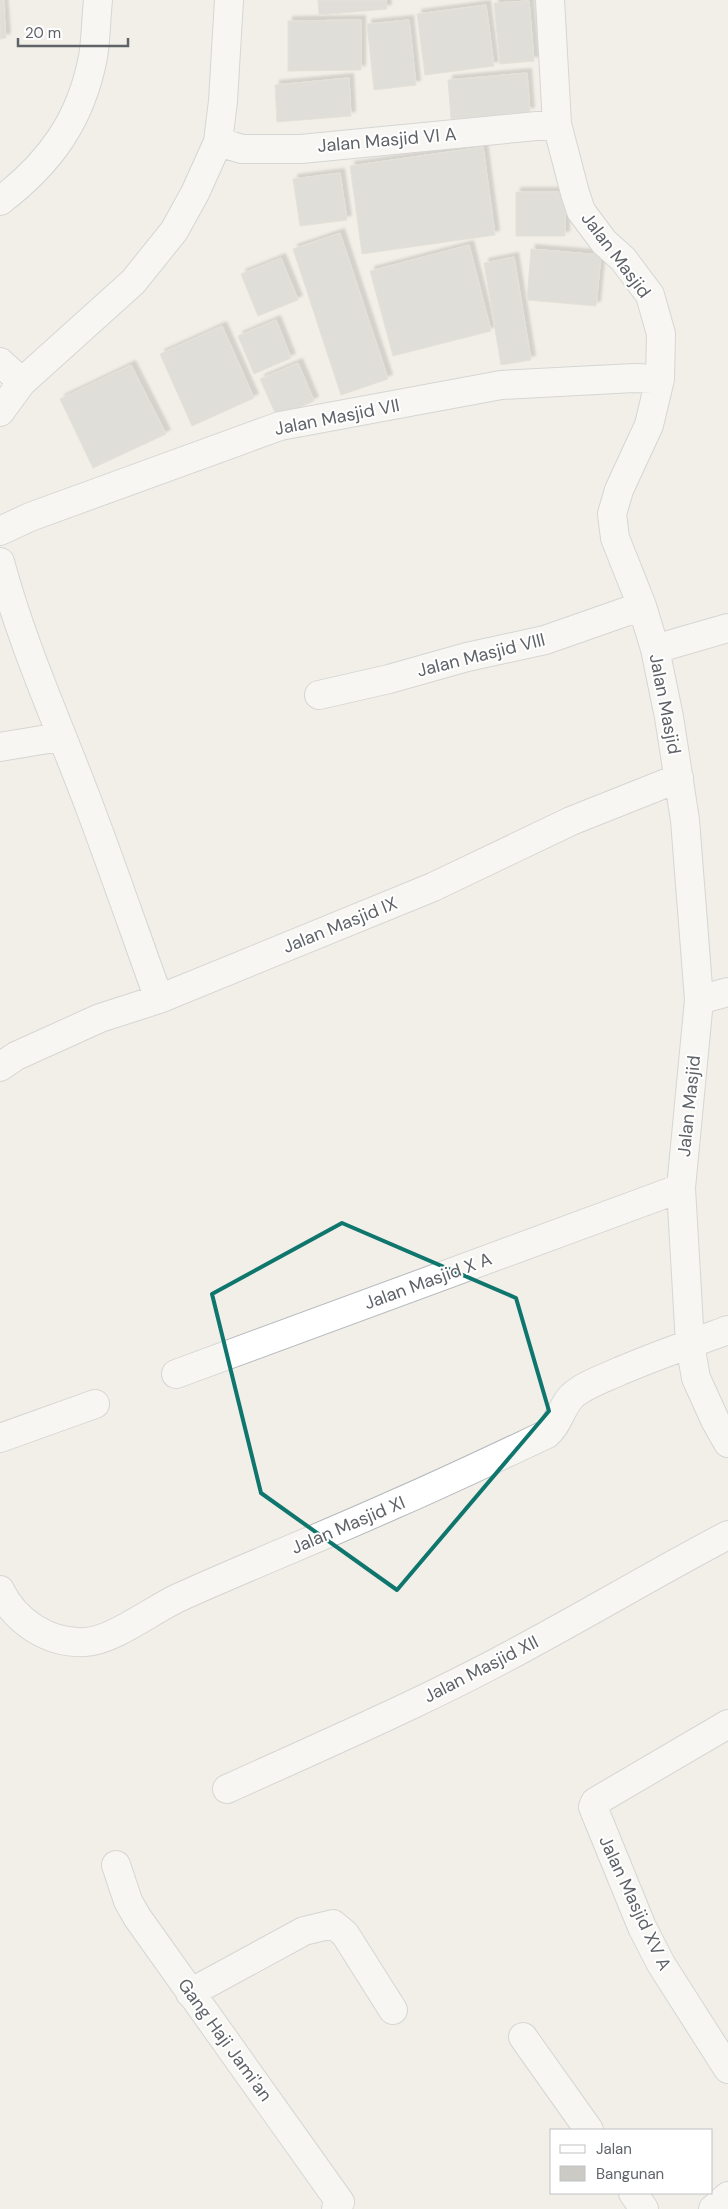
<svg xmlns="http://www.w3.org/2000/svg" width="728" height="2209" font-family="'DM Sans',sans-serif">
	<defs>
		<filter id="shadow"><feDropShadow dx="4.5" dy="-4.5" stdDeviation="1" flood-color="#0004"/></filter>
	</defs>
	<rect width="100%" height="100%" fill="#f1efe8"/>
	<!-- building -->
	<path fill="#cccac5" stroke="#d6d1c6" filter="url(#shadow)" d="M0,0H3L6,38L0,39Z
		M318,0H386L387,9L319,15Z
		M529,1L534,61L500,64L494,3Z
		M486,5L494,66L425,75L417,14Z
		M361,20V70L288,71V21Z
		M409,20L416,85L374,90L367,24Z
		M527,73L530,112L451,119L448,80Z
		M349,78L351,116L277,122L275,85Z
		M483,147L495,235L362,254L350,166Z
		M340,173L347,220L300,226L293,179Z
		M516,192H565V236H516Z
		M340,233L388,379L341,395L293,249Z
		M469,245L491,331L393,356L370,271Z
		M531,249L601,255L596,306L527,300Z
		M514,257L531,360L501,365L484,263Z
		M281,258L298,300L258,316L241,274Z
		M276,320L291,358L254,374L238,336Z
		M222,326L254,398L192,426L160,354Z
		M298,363L314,401L277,417L260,379Z
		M131,365L166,434L93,468L60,399Z"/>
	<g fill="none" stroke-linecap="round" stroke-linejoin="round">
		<defs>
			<path id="minor" d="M550,0L557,124L575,193L581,211L604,242L623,259L650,295L661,334L660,379L649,425L619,490L612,514L615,538L642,606L655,649L669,717L685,820L699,1000L681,1188L690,1344L696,1378L715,1420L728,1443
				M218,142L242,149H301L557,124
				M0,201C50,163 81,120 93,57C96,39 96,19 98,0
				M0,362L22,382
				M0,412L22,382L133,282L174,231L195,193L218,142L223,101L229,0
				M0,531L30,517L280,426L501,385L634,378L660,379
				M0,562C22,644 57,721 87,800C112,866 135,933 159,999
				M655,649L728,628
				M319,695L389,679L467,657L545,640L642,606
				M0,747L60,737
				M699,1000L728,992
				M0,1067L16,1056L100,1018L159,999L433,887L571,821L679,778
				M176,1374L681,1188
				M0,1438L95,1404
				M0,1590C15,1621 48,1644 85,1642C113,1641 153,1609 180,1597C251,1565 324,1536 395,1504C446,1482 496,1458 547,1434C559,1424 561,1407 572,1396C584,1385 605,1378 620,1371C655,1356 692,1343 728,1330
				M728,1724L595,1802L593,1807L642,1927L661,1964L728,2069
				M227,1789C328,1743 431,1699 529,1645C596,1609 661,1570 728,1535
				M116,1865L128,1901L137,1917L340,2202L336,2209
				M190,1993L304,1931L333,1924L345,1934L393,2010
				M523,2037L589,2130
				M633,2193L644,2209
				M713,2209L728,2196"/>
		</defs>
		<!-- minor casing -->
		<use href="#minor" stroke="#b5b8bc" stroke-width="30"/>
		<!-- minor -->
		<use href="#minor" stroke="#fff" stroke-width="28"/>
	</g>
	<!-- marked area -->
	<path d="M0 0H728V2209H0ZM342,1223L516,1298L549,1411L397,1590L261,1493L212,1294Z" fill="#f1efe8" fill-opacity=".55" fill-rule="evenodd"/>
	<path fill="none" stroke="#0f766e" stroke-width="4" stroke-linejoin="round" d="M342,1223L516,1298L549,1411L397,1590L261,1493L212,1294Z"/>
	<g text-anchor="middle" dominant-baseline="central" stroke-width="4" stroke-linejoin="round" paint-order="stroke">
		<!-- street labels -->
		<g font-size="18" fill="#5f6368" stroke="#fff">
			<text transform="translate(387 140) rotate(-5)">Jalan Masjid VI A</text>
			<text transform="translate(616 255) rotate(53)">Jalan Masjid</text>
			<text transform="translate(337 417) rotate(-11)">Jalan Masjid VII</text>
			<text transform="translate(481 655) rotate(-14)">Jalan Masjid VIII</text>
			<text transform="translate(665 704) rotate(79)">Jalan Masjid</text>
			<text transform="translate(340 925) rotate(-22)">Jalan Masjid IX</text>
			<text transform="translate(689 1106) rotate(-84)">Jalan Masjid</text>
			<text transform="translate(428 1281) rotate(-20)">Jalan Masjid X A</text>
			<text transform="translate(348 1525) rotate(-23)">Jalan Masjid XI</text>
			<text transform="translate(481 1669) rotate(-27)">Jalan Masjid XII</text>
			<text transform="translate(635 1903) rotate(65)">Jalan Masjid XV A</text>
			<text transform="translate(225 2040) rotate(54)">Gang Haji Jami'an</text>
		</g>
	</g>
	<!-- legend -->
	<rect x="550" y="2129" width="162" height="65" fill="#ffffff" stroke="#bfc1c3"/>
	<rect x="560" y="2145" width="25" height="8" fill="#ffffff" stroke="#bfc1c3"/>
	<text x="596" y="2154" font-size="15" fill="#5f6368">Jalan</text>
	<rect x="560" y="2166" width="25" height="15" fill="#cccac5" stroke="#bfc1c3"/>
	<text x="596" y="2179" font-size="15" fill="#5f6368">Bangunan</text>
	<!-- scale -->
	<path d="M18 38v8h110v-8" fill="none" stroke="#5f6368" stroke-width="2.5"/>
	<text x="25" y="38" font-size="15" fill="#5f6368" stroke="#ffffff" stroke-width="4" paint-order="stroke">20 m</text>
</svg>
